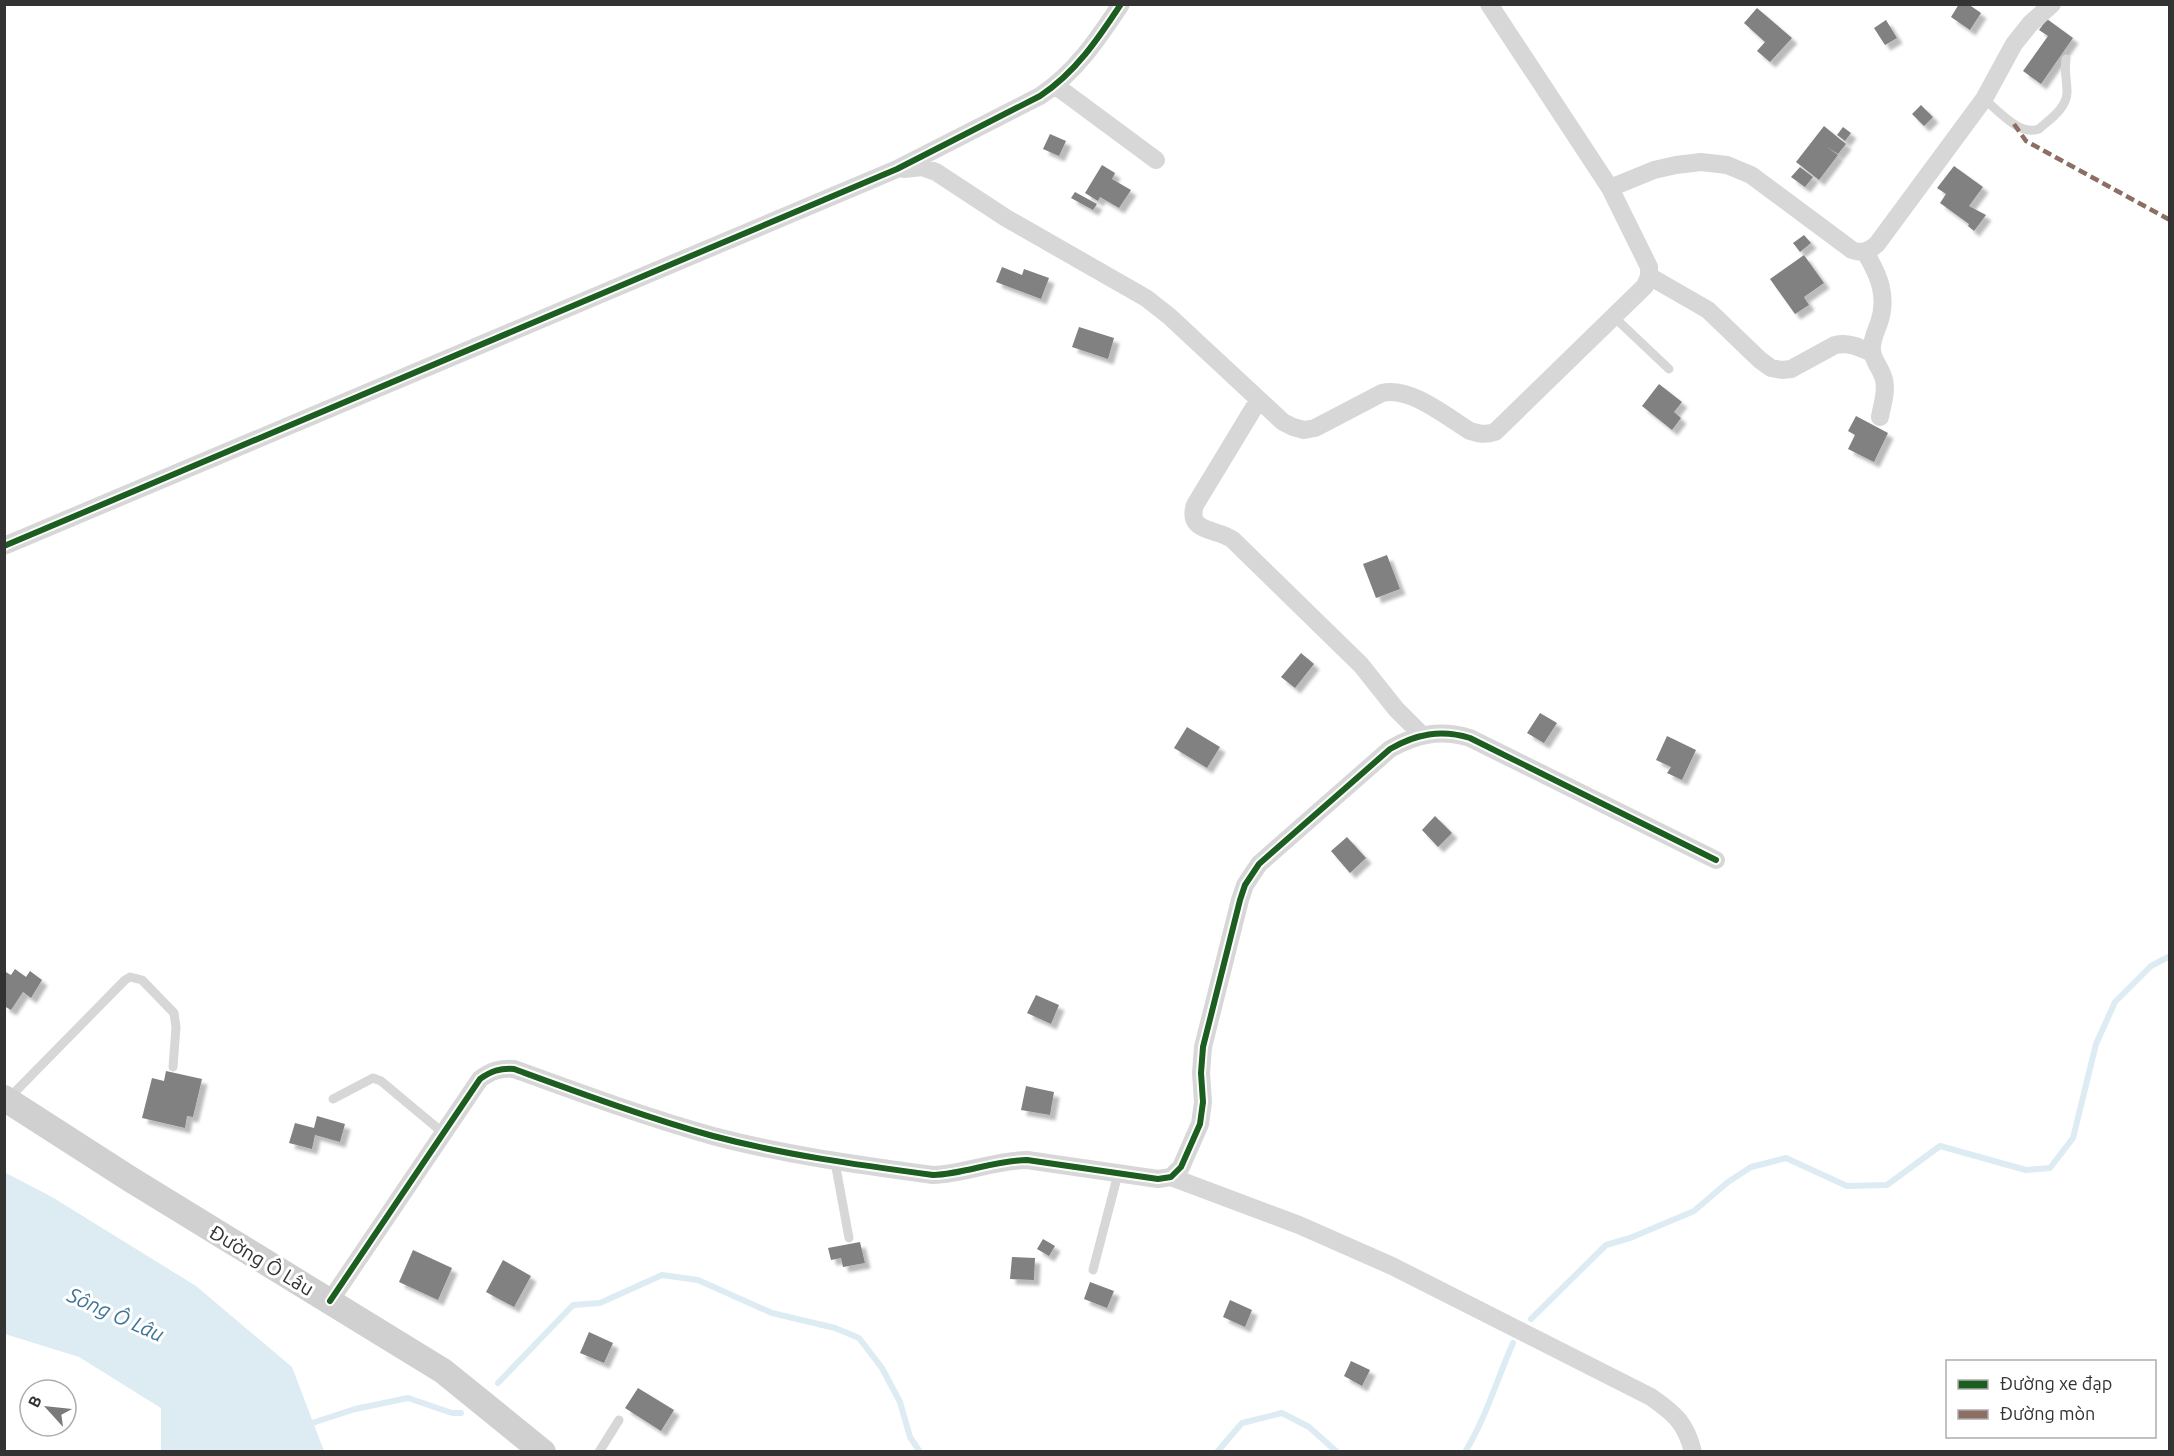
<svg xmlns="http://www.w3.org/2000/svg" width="2174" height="1456" font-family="Ubuntu,sans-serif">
	<defs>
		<filter id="shadow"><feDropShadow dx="5.5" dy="5.5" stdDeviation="1.5" flood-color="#0004"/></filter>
	</defs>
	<rect width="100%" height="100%" fill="#fff"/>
	<!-- water -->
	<path fill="#ddebf3" d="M4,1172L52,1197L196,1286L292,1367L324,1451H161V1408L79,1357L5,1334Z"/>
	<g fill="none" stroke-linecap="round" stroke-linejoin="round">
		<!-- stream -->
		<path stroke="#ddebf3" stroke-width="6" d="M1531,1319L1606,1245L1630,1238L1694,1211L1728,1182L1751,1167L1786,1158L1847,1186L1887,1185L1940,1146L2026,1170L2050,1168L2073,1138L2096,1044L2115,1002L2151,966L2170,956
			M498,1383L573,1305L600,1303L662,1275L698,1280L772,1313L835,1328L859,1338L882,1368L900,1402L910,1437L920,1452
			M306,1425L355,1409L408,1398L452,1413H461
			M1217,1452L1242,1423L1282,1413L1309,1427L1337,1452
			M1465,1452C1486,1418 1497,1379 1513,1343"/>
	</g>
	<!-- building -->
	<path fill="#818181" filter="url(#shadow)" d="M1959,4H1968L1981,13L1970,30L1951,17Z
		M1757,8L1792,38L1770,62L1757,51L1765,42L1744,23Z
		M2047,19L2073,38L2041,84L2023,71L2048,36L2039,30Z
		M1886,20L1897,38L1885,45L1874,28Z
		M1921,105L1933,117L1924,126L1912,114Z
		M1824,126L1846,144L1838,154L1827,147L1838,155L1819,180L1796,162Z
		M1843,127L1851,133L1845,141L1837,135Z
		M1050,134L1066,141L1059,156L1043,149Z
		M1102,165L1115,173L1112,179L1131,190L1119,208L1100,197L1098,201L1085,193Z
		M1954,166L1983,187L1969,206L1986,215L1974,231L1968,226L1969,224L1940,203L1946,194L1937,188Z
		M1800,167L1813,177L1805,187L1791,177Z
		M1075,192L1097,204L1093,210L1071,198Z
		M1804,235L1811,243L1800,252L1793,243Z
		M1804,255L1824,283L1804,297L1809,305L1795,314L1770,279Z
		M1002,267L1022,275L1024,269L1049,278L1041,299L996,282Z
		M1079,327L1114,338L1108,359L1072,347Z
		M1659,384L1682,402L1674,412L1681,418L1672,430L1642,406Z
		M1856,416L1888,433L1874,462L1848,449L1855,435L1848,431Z
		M1387,555L1400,589L1376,598L1363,564Z
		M1301,653L1314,664L1295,688L1281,677Z
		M1540,713L1557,723L1544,743L1527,733Z
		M1187,727L1220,747L1207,768L1174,748Z
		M1667,736L1696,750L1682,780L1667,773L1671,767L1656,760Z
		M1435,816L1452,833L1438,847L1422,830Z
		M1347,837L1366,858L1350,873L1331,851Z
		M15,969L26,977L30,971L42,980L31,998L23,992L11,1010L4,1006V971L11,975Z
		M1036,995L1059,1005L1051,1024L1027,1013Z
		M166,1071L202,1079L193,1117L187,1116L185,1128L142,1118L152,1078L164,1081Z
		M1026,1086L1054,1092L1050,1115L1021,1110Z
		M317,1116L345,1124L340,1142L315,1135L312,1149L289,1143L295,1123L314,1128Z
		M1043,1239L1055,1246L1049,1256L1037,1249Z
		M860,1242L865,1263L843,1267L841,1258L831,1260L828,1248Z
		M413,1250L452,1268L438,1300L399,1282Z
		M1012,1257L1035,1258L1034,1280L1010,1279Z
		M503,1260L531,1276L514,1307L486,1292Z
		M1090,1282L1114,1291L1107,1308L1084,1299Z
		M1230,1300L1252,1310L1245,1327L1223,1317Z
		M589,1332L613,1343L604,1363L580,1353Z
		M1351,1361L1370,1370L1362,1386L1344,1376Z
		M638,1388L674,1410L661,1431L625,1408Z"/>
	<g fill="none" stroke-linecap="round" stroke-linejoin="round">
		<!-- service -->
		<path stroke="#d7d7d7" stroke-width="9" d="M1984,99C1999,111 2019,136 2039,129C2050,119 2067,108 2067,92C2067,79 2064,73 2066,59
			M1614,317L1669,369
			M9,1098L125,980L130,977L142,980L174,1013L176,1027L173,1067
			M333,1099L373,1078L381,1081L442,1132
			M835,1162L849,1238
			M1093,1270L1118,1174
			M599,1452L619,1420"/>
		<!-- minor -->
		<path stroke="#d7d7d7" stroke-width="18" d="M1056,86L1156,160
			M904,169L922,167L936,172L1006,218L1146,298L1169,316L1283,422L1293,427L1304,430L1315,428L1382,393C1410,386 1447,417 1470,431C1479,434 1485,435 1495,432L1645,286L1649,276V267L1610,188L1489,4
			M1610,188L1654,170L1676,165L1701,162L1727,165L1751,175L1852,250C1862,254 1869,251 1877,244L1984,99L2014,44L2030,24L2052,4
			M1865,252C1879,275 1888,296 1879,323C1876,331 1871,341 1872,350C1872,360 1882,369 1884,380C1887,392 1882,405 1880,417
			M1649,276L1708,310L1760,360L1771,368L1782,370L1791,369L1835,345C1849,342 1859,347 1872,353
			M1258,401L1195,505C1186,533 1217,528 1233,540L1361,665L1396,709L1422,735
			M4,546L897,169L1040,96C1075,73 1098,39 1121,4
			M1171,1177L1299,1225L1392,1266L1651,1397C1675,1414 1686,1423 1693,1452
			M330,1301L480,1079C491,1071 500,1068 514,1069C580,1093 645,1117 713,1136C785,1155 859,1165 933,1175C965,1174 995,1160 1027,1160L1158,1179L1171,1177L1181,1167L1200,1124L1203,1102L1201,1073L1203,1047L1240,900L1245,885L1259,864L1390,749C1416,734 1441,729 1470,738L1716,860"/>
		<!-- secondary -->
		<path stroke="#d0d0d0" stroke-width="26" d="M4,1098L130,1179L443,1371L543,1452"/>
		<!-- quiet -->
		<path stroke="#8d6e63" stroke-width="4.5" stroke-dasharray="9 4.5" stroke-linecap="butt" d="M2014,124L2026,141L2170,220"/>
		<defs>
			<path id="cycleway" d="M4,546L897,169L1040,96C1075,73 1098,39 1121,4
				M330,1301L480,1079C491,1071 500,1068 514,1069C580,1093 645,1117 713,1136C785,1155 859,1165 933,1175C965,1174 995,1160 1027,1160L1158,1179L1171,1177L1181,1167L1200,1124L1203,1102L1201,1073L1203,1047L1240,900L1245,885L1259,864L1390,749C1416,734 1441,729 1470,738L1716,860"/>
		</defs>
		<!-- cycleway casing -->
		<use href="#cycleway" stroke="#fff" stroke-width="10"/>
		<!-- cycleway -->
		<use href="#cycleway" stroke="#1b5e20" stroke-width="6"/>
	</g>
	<g text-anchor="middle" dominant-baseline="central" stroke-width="6" stroke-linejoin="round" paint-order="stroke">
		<!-- street labels -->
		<g font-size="20" fill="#333" stroke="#fff">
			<text transform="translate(262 1260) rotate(31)">Đường Ô Lâu</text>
		</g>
		<!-- water labels -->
		<g font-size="21" font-style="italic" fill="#3f7597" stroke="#fff">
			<text transform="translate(116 1314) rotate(24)">Sông Ô Lâu</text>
		</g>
	</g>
	<!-- border -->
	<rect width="2174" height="1456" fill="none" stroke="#333333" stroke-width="12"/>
	<!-- legend -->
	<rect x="1946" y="1360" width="210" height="78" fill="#ffffff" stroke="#adadad" stroke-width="1.5"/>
	<rect x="1958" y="1380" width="30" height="9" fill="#1b5e20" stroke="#adadad" stroke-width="1.5"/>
	<text x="2000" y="1390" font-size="18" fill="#333333">Đường xe đạp</text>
	<rect x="1958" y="1410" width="30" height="9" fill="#8d6e63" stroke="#adadad" stroke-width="1.5"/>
	<text x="2000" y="1420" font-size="18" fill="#333333">Đường mòn</text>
	<!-- north arrow -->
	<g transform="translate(48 1408) rotate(297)"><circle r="28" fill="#ffffff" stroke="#adadad" stroke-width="1.5"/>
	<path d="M0-4.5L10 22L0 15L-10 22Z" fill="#7a7a7a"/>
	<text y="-9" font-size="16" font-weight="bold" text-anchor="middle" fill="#333333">B</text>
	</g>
</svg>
